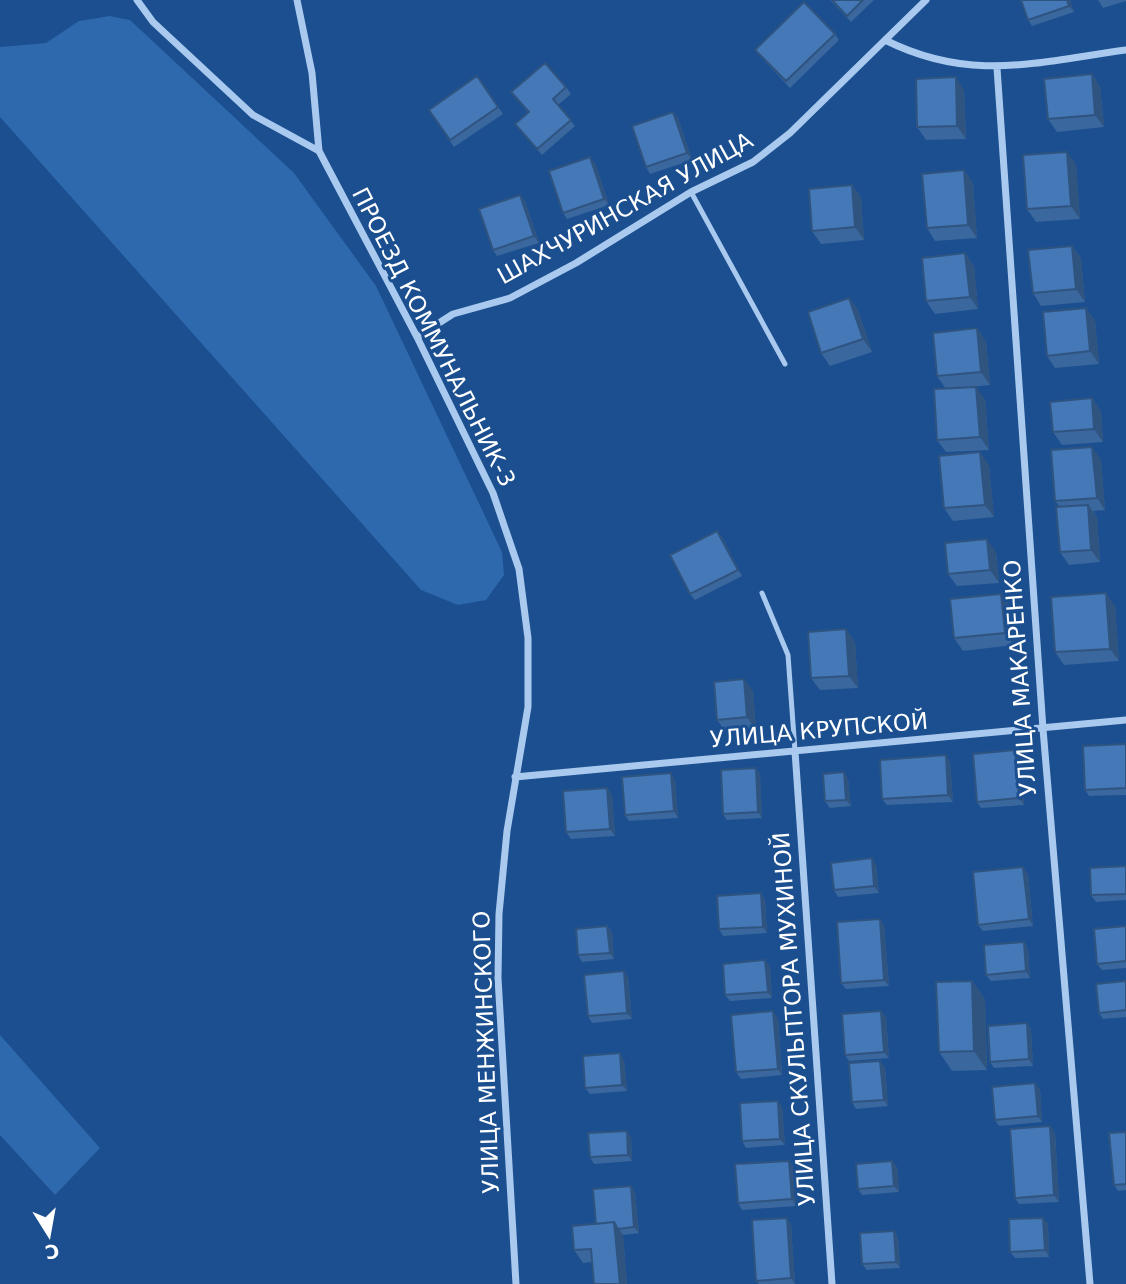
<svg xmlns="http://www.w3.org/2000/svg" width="1126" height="1284" font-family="'DejaVu Sans',sans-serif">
	<rect width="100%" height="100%" fill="#1b4f8f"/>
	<!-- green -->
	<path fill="#2e69ad" d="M110,16L130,20L294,173L376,286L502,552L504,575L486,600L458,605L421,590L0,117V47L46,43L79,21Z
		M0,1035L100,1148L55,1195L0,1135Z"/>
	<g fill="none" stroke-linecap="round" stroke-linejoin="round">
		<!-- service -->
		<path stroke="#a9c9ee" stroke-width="5" d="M691,192L785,364
			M762,593L788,655L795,751"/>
		<!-- minor -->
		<path stroke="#a9c9ee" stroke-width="7" d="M137,0L153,22L253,115L319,151L417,337L493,493L519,569L528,638V707L507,831L499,914L498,978L516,1284
			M297,0L312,73L319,151
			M885,40C971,83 1036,62 1126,50
			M997,68L1043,729L1090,1284
			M417,337L453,314L510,298L576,263L691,192L753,162L790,133L926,0
			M795,751L832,1284
			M515,777L1126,720"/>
	</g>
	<!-- wall -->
	<path fill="#3a679d" d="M830,0H874L851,22Z
		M1070,0L1074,12L1032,26L1028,20Z
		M1098,0H1126V1L1103,8Z
		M835,34L839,40L790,88L760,56L755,50Z
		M1092,74L1100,87L1104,127L1057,132L1048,119Z
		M477,76L503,114L454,147L429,110Z
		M566,87L571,94L558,105L575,126L542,155L515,124L528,113L511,92Z
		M964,90L966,139L926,140L917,127Z
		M673,112L678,118L692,160L650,174L646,167Z
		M595,163L609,205L567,219L563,213Z
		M1076,164L1080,219L1036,222L1027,209Z
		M964,170L973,183L977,238L935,241L927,228Z
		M852,185L861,197L864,240L821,244L812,231Z
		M525,201L539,243L497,256L493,250Z
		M1072,246L1081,258L1085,302L1041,306L1033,293Z
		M965,253L974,266L978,309L935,314L926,301Z
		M849,298L858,310L872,352L830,366L821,353Z
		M1086,308L1095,321L1099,364L1055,368L1047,356Z
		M986,341L990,385L946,389L937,376Z
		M1092,398L1101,411L1103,442L1062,445L1053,432Z
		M985,399L989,450L946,452L937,440Z
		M1101,460L1105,510L1093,511L1097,517L1100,562L1069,565L1060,552V507L1055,501Z
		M989,465L994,517L953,521L944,508Z
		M722,537L742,576L695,600L690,594Z
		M996,552L999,583L957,586L948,574Z
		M1001,594L1010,606L1014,645L963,651L954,638Z
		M1115,606L1119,661L1064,665L1055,652Z
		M846,629L855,642L858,688L820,690L811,678Z
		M753,691L756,730L726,732L717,720Z
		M1126,744V795L1089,796L1085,790Z
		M1015,750L1020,757L1024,805L981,808L977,802Z
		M950,762L953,802L887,805L882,799Z
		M760,774L762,818L727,820L723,814Z
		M675,779L678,818L629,821L625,815Z
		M848,779L851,806L830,808L825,801Z
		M607,788L612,795L615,836L571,839L566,832Z
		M872,858L876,865L879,893L838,897L834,890Z
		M1126,866V900L1096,902L1091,895Z
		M1028,874L1033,926L983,931L978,925Z
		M761,893L765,900L767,933L723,936L719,929Z
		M880,919L884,925L889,986L846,989L841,983Z
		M607,926L612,932L614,959L582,962L578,955Z
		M1126,926V968L1102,970L1097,964Z
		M1024,942L1028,949L1030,978L991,981L986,975Z
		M765,960L770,967L772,998L730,1001L725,995Z
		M624,971L628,977L632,1019L592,1023L588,1016Z
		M972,981L985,999L987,1070L952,1071L939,1052Z
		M1126,981V1017L1103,1019L1099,1013Z
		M881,1011L886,1017L889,1058L849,1061L845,1055Z
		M778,1018L782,1075L741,1079L736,1072Z
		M1027,1023L1031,1030L1033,1066L994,1068L990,1062Z
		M624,1060L627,1091L590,1094L585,1088Z
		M885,1067L888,1106L856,1109L852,1102Z
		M1040,1089L1042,1122L999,1126L995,1120Z
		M782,1107L785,1145L746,1148L742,1141Z
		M1050,1126L1055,1133L1059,1202L1019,1204L1015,1198Z
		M1126,1132V1190L1118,1191L1114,1185Z
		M631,1137L632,1161L594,1164L590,1157Z
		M789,1161L793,1167L796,1206L742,1210L738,1203Z
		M892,1161L897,1167L899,1192L862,1195L858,1189Z
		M635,1192L639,1233L623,1235L627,1284H594L592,1262L583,1263L574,1250L596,1224Z
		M787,1218L791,1225L795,1284H759L756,1281Z
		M1043,1218L1048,1224L1049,1257L1015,1258L1010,1252Z
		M894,1231L898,1238L900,1268L867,1270L862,1264Z"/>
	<!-- shaded-wall -->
	<path fill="#305480" d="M1067,0H1070L1074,12L1069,6Z
		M1092,74L1100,87L1104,127L1095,115Z
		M956,77L964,90L966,139L957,126Z
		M673,112L678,118L692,160L687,153Z
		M1067,152L1076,164L1080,219L1071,206Z
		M590,157L595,163L609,205L604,199Z
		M964,170L973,183L977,238L968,225Z
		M852,185L861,197L864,240L855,227Z
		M520,195L525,201L539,243L534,236Z
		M1072,246L1081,258L1085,302L1076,289Z
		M965,253L974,266L978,309L970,297Z
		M849,298L858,310L872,352L863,339Z
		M1086,308L1095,321L1099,364L1090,351Z
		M977,328L986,341L990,385L981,372Z
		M976,387L985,399L989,450L980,437Z
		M1092,398L1101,411L1103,442L1094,429Z
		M1092,447L1101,460L1105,510L1097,498Z
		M980,452L989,465L994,517L985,505Z
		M1088,505L1097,517L1100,562L1091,550Z
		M717,531L722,537L742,576L738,570Z
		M987,539L996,552L999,583L990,570Z
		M1106,593L1115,606L1119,661L1110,649Z
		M1001,594L1010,606L1014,645L1005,633Z
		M846,629L855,642L858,688L849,676Z
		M744,679L753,691L756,730L747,717Z
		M1015,750L1020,757L1024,805L1019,798Z
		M946,755L950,762L953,802L948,795Z
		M756,768L760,774L762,818L758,812Z
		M844,772L848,779L851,806L846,800Z
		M671,773L675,779L678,818L674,811Z
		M607,788L612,795L615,836L610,829Z
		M872,858L876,865L879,893L874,886Z
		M1023,867L1028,874L1033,926L1029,919Z
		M761,893L765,900L767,933L763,927Z
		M880,919L884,925L889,986L884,980Z
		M607,926L612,932L614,959L610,953Z
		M1024,942L1028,949L1030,978L1026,971Z
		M765,960L770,967L772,998L768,992Z
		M624,971L628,977L632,1019L627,1013Z
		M972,981L985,999L987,1070L974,1051Z
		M773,1011L778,1018L782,1075L778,1069Z
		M881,1011L886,1017L889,1058L884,1052Z
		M1027,1023L1031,1030L1033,1066L1029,1059Z
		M620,1053L624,1060L627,1091L622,1085Z
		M880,1061L885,1067L888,1106L884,1100Z
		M1035,1083L1040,1089L1042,1122L1038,1116Z
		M778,1101L782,1107L785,1145L780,1139Z
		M1050,1126L1055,1133L1059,1202L1054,1195Z
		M627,1131L631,1137L632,1161L628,1155Z
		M789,1161L793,1167L796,1206L792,1199Z
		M892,1161L897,1167L899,1192L894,1186Z
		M631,1186L635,1192L639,1233L634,1227Z
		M787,1218L791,1225L795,1284L791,1278Z
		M1043,1218L1048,1224L1049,1257L1045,1250Z
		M614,1222L623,1235L627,1284H620Z
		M894,1231L898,1238L900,1268L896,1262Z"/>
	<!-- building -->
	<path fill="#4478b7" stroke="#305480" stroke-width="2" d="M832,0H863L847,16Z
		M1021,0H1067L1069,6L1028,20Z
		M804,2L835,34L786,81L755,50Z
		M545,63L566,87L553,99L571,120L537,149L515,124L529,112L511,92Z
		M1092,74L1095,115L1048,119L1044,79Z
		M477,76L498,107L450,140L429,110Z
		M956,77L957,126L917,127L916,79Z
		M673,112L687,153L646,167L632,126Z
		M1067,152L1071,206L1027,209L1023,155Z
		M590,157L604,199L563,213L549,171Z
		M964,170L968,225L927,228L922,174Z
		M852,185L855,227L812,231L809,189Z
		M520,195L534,236L493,250L479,209Z
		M1072,246L1076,289L1033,293L1028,250Z
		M965,253L970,297L926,301L922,258Z
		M849,298L863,339L821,353L808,312Z
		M1086,308L1090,351L1047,356L1043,312Z
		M977,328L981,372L937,376L933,333Z
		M976,387L980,437L937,440L934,389Z
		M1092,398L1094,429L1053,432L1050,402Z
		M1092,447L1097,498L1055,501L1051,450Z
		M980,452L985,505L944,508L939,456Z
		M1088,505L1091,550L1060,552L1056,507Z
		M717,531L738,570L690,594L670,555Z
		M987,539L990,570L948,574L945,543Z
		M1106,593L1110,649L1055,652L1051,597Z
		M1001,594L1005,633L954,638L950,599Z
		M846,629L849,676L811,678L808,632Z
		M744,679L747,717L717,720L714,682Z
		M1126,744V788L1085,790L1083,746Z
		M1015,750L1019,798L977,802L973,754Z
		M946,755L948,795L882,799L880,760Z
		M756,768L758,812L723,814L721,770Z
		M844,772L846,800L825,801L823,774Z
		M671,773L674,811L625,815L622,777Z
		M607,788L610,829L566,832L563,791Z
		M872,858L874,886L834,890L831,863Z
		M1126,866V894L1091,895L1090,868Z
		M1023,867L1029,919L978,925L973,872Z
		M761,893L763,927L719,929L717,896Z
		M880,919L884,980L841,983L837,922Z
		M607,926L610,953L578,955L576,929Z
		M1126,926V961L1097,964L1094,929Z
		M1024,942L1026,971L986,975L984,945Z
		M765,960L768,992L725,995L723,964Z
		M624,971L627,1013L588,1016L584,975Z
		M972,981L974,1051L939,1052L936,982Z
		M1126,981V1010L1099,1013L1096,984Z
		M773,1011L778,1069L736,1072L731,1015Z
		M881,1011L884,1052L845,1055L842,1014Z
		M1027,1023L1029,1059L990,1062L988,1026Z
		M620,1053L622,1085L585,1088L583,1056Z
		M880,1061L884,1100L852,1102L849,1063Z
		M1035,1083L1038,1116L995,1120L992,1087Z
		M778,1101L780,1139L742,1141L740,1103Z
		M1050,1126L1054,1195L1015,1198L1010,1129Z
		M627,1131L628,1155L590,1157L588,1133Z
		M1126,1132V1184L1114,1185L1109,1133Z
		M789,1161L792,1199L738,1203L735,1164Z
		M892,1161L894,1186L858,1189L856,1164Z
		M631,1186L634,1227L618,1229L614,1222L596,1224L593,1189Z
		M787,1218L791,1278L756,1281L752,1220Z
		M1043,1218L1045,1250L1010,1252L1009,1219Z
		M614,1222L620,1284H594L591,1249L574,1250L572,1226Z
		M894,1231L896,1262L862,1264L860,1233Z"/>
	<g text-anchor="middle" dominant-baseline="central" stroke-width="6" stroke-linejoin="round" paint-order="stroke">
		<!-- street labels -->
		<g font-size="23" fill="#fff" stroke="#1b4f8f">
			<text transform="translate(625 208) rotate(-29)">ШАХЧУРИНСКАЯ УЛИЦА</text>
			<text transform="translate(434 337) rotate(63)">ПРОЕЗД КОММУНАЛЬНИК-3</text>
			<text transform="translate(1020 678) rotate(-94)">УЛИЦА МАКАРЕНКО</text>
			<text transform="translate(819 730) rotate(-5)">УЛИЦА КРУПСКОЙ</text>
			<text transform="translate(794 1019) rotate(-94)">УЛИЦА СКУЛЬПТОРА МУХИНОЙ</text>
			<text transform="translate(486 1052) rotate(-92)">УЛИЦА МЕНЖИНСКОГО</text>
		</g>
	</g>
	<!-- north arrow -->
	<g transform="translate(49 1235) rotate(169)" stroke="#1b4f8f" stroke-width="5" paint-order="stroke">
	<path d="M0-5L12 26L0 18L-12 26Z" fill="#ffffff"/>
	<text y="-10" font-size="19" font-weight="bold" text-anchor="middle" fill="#ffffff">С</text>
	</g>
</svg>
